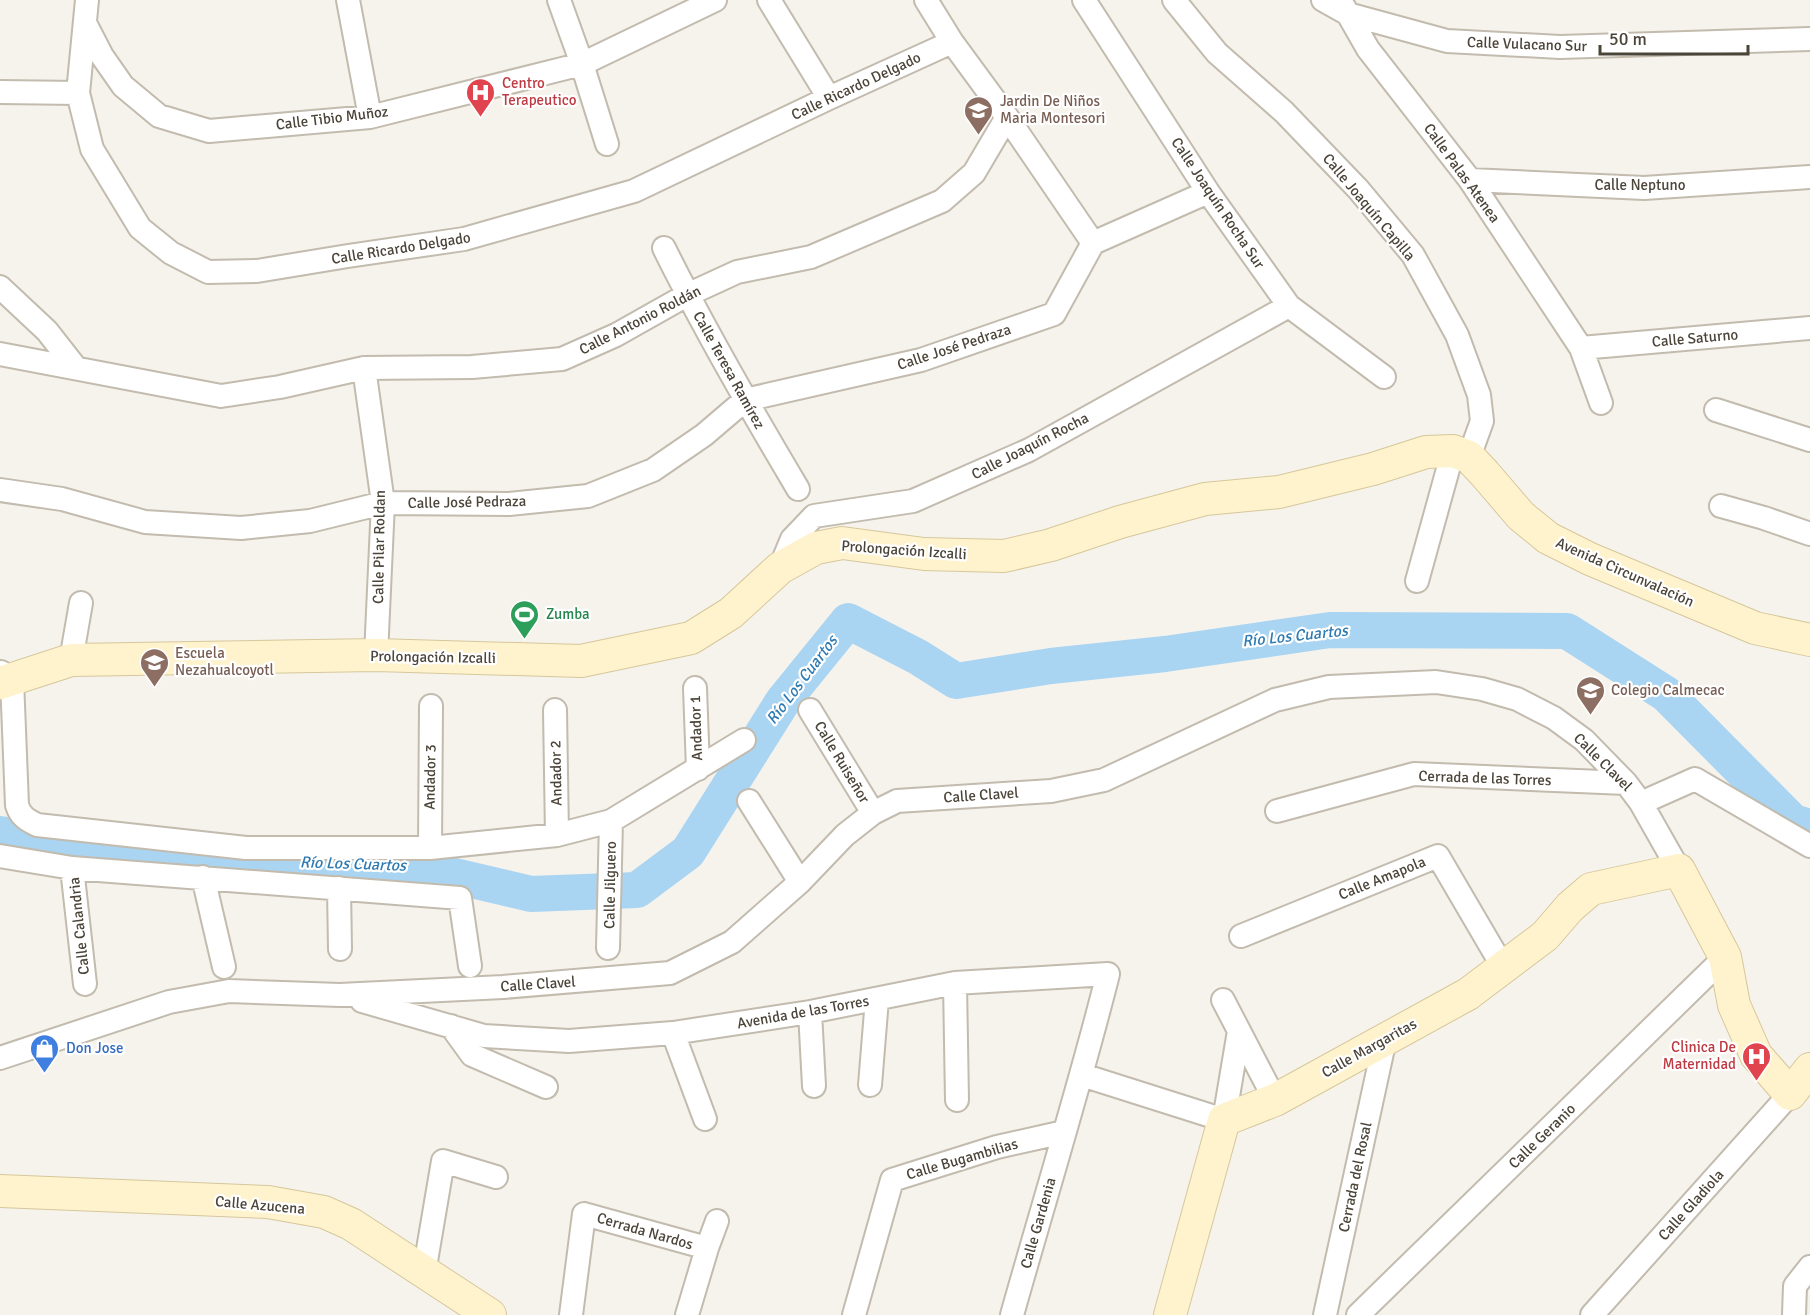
<svg xmlns="http://www.w3.org/2000/svg" width="1810" height="1315" font-family="Signika,sans-serif">
	<rect width="100%" height="100%" fill="#f6f3ec"/>
	<g fill="none" stroke-linecap="round" stroke-linejoin="round">
		<!-- river -->
		<path stroke="#a9d4f2" stroke-width="36" d="M0,834L194,859L412,866L531,894L637,890L688,852L783,701L848,621L918,657L956,681L1051,666L1165,654L1330,630L1567,631L1666,694L1793,822L1810,827"/>
		<defs>
			<path id="street" d="M87,0L78,93L92,149L140,228L171,253L208,272L257,271L348,256L464,239L634,191L829,98L952,42
				M348,0L370,117
				M559,0L582,64L607,144
				M769,0L829,98
				M926,0L952,42L1007,117L1093,243
				M1084,0L1208,192L1289,306L1384,377
				M1174,0L1217,53L1284,112L1358,189L1413,255L1457,335L1479,395L1482,421L1469,457
				M1323,0L1348,14L1447,41L1560,47L1810,39
				M1344,7L1368,49L1470,180L1581,348L1601,403
				M85,23L102,56L123,86L159,116L209,131L370,117L582,64L715,0
				M0,92L78,93
				M1470,180L1644,188L1810,177
				M664,248C705,331 751,410 798,489
				M0,287L47,331L76,368
				M1581,348L1810,328
				M0,354L221,396L280,387L364,368L472,367L562,359L616,335L687,295L737,272L811,257L942,201L974,173L1007,117
				M364,368L383,503L376,655
				M1716,410L1810,440
				M0,490L62,499L145,522L241,528L310,521L383,503L509,504L588,496L653,470L704,435L745,400L921,360L1054,314L1093,243L1208,192
				M1721,506L1764,518L1810,534
				M780,568L792,539L814,516L913,501L1029,450L1289,306
				M1417,581L1453,451
				M71,660L81,603
				M1,672L12,680L17,805C20,816 27,820 37,825L246,848H430L557,835L611,821L744,740
				M695,688L698,769
				M555,710L557,835
				M810,710L873,813
				M749,801L800,882
				M1641,803L1695,779L1810,846
				M1277,811L1414,774L1626,783
				M430,848L431,706
				M0,856L72,868L460,898L470,966
				M72,868L85,984
				M203,877L224,967
				M339,888L340,949
				M1241,936L1438,856L1503,967
				M608,948L611,821
				M955,983L957,1100
				M1223,1000L1275,1100
				M362,1001L484,1036L569,1041L673,1033L810,1012L955,983L1108,974C1079,1089 1044,1201 1012,1315
				M810,1012L814,1086
				M451,1026L472,1055L546,1087
				M673,1033L705,1119
				M0,1058L169,1002L229,991L340,995L503,987L670,973L732,942L800,882L845,835L873,813L897,801L1051,791L1104,780L1275,700L1329,687L1436,682L1482,689L1517,699L1554,718L1584,740L1626,783L1641,803L1679,870
				M1082,1075L1224,1120L1239,1031
				M870,1085L877,999
				M424,1273L443,1161L496,1177
				M571,1315L584,1214L707,1248
				M687,1315L707,1248L717,1221
				M854,1315L892,1180L997,1147L1064,1132
				M1325,1315L1385,1039
				M1358,1315L1725,957
				M1592,1315L1790,1094
				M1794,1315L1795,1286L1810,1267"/>
			<path id="secondary" d="M0,683L71,660L376,655L581,661L691,638L731,613L780,568L816,548L842,543L924,554L1004,556L1051,545L1120,522L1205,499L1279,492L1373,469L1426,452L1453,451L1469,457L1485,474L1521,516L1548,538L1590,559L1755,628L1810,640
				M0,1191L268,1202L324,1212L351,1224L490,1315
				M1170,1315L1224,1120L1275,1100L1468,994L1545,936L1570,907L1591,889L1679,870L1725,957L1734,1005L1756,1055L1790,1094L1810,1069"/>
		</defs>
		<!-- street casing -->
		<use href="#street" stroke="#c2bbae" stroke-width="26"/>
		<!-- secondary casing -->
		<use href="#secondary" stroke="#d6c79b" stroke-width="34"/>
		<!-- street -->
		<use href="#street" stroke="#fff" stroke-width="22"/>
		<!-- secondary -->
		<use href="#secondary" stroke="#fff3cd" stroke-width="32"/>
	</g>
	<!-- icons -->
	<defs>
		<symbol id="hospital-pin" viewBox="-11 -11 22 30"><path d="M0 17L-7.5 6A9.5 9.5 0 1 1 7.5 6Z" fill="#e0444e" stroke="#fff"/><path d="M-5-5h3v3.5h4V-5h3V5h-3V1.5h-4V5h-3Z" fill="#fff"/></symbol>
		<symbol id="school-pin" viewBox="-11 -11 22 30"><path d="M0 17L-7.5 6A9.5 9.5 0 1 1 7.5 6Z" fill="#8d6e63" stroke="#fff"/><path d="M0-5L7-2L0 1L-7-2ZM-4 1L0 2.5L4 1V4Q0 6-4 4Z" fill="#fff"/></symbol>
		<symbol id="stadium-pin" viewBox="-11 -11 22 30"><path d="M0 17L-7.5 6A9.5 9.5 0 1 1 7.5 6Z" fill="#2e9e5b" stroke="#fff"/><path d="M0-5a6.5 5 0 1 0 0 10a6.5 5 0 1 0 0-10ZM-3.5-1.8h7v3.6h-7Z" fill="#fff"/></symbol>
		<symbol id="shop-pin" viewBox="-11 -11 22 30"><path d="M0 17L-7.5 6A9.5 9.5 0 1 1 7.5 6Z" fill="#3f7fe0" stroke="#fff"/><path d="M-5-2.5h2.3a2.7 3.5 0 0 1 5.4 0H5L5.5 6h-11ZM-1.5-2.5h3a1.5 2.3 0 0 0-3 0Z" fill="#fff"/></symbol>
	</defs>
	<g fill-rule="evenodd">
		<use href="#hospital-pin" x="464" y="76" width="33" height="45"/>
		<use href="#school-pin" x="962" y="94" width="33" height="45"/>
		<use href="#stadium-pin" x="508" y="598" width="33" height="45"/>
		<use href="#school-pin" x="138" y="646" width="33" height="45"/>
		<use href="#school-pin" x="1574" y="674" width="33" height="45"/>
		<use href="#shop-pin" x="28" y="1032" width="33" height="45"/>
		<use href="#hospital-pin" x="1740" y="1040" width="33" height="45"/>
	</g>
	<g text-anchor="middle" dominant-baseline="central" stroke-width="4.5" stroke-linejoin="round" paint-order="stroke">
		<!-- street labels -->
		<g font-size="15" fill="#4b4439" stroke="#fff">
			<text transform="translate(1527 44) rotate(2)">Calle Vulacano Sur</text>
			<text transform="translate(856 86) rotate(-25)">Calle Ricardo Delgado</text>
			<text transform="translate(332 118) rotate(-7)">Calle Tibio Muñoz</text>
			<text transform="translate(1462 173) rotate(54)">Calle Palas Atenea</text>
			<text x="1640" y="185">Calle Neptuno</text>
			<text transform="translate(1218 203) rotate(56)">Calle Joaquín Rocha Sur</text>
			<text transform="translate(1369 207) rotate(50)">Calle Joaquín Capilla</text>
			<text transform="translate(401 248) rotate(-9)">Calle Ricardo Delgado</text>
			<text transform="translate(640 320) rotate(-27)">Calle Antonio Roldán</text>
			<text transform="translate(1695 338) rotate(-5)">Calle Saturno</text>
			<text transform="translate(954 347) rotate(-18)">Calle José Pedraza</text>
			<text transform="translate(729 370) rotate(61)">Calle Teresa Ramírez</text>
			<text transform="translate(1030 446) rotate(-27)">Calle Joaquín Rocha</text>
			<text transform="translate(467 502) rotate(-1)">Calle José Pedraza</text>
			<text transform="translate(379 547) rotate(-89)">Calle Pilar Roldan</text>
			<text transform="translate(904 550) rotate(4)">Prolongación Izcalli</text>
			<text transform="translate(1625 572) rotate(24)">Avenida Circunvalación</text>
			<text transform="translate(433 657) rotate(1)">Prolongación Izcalli</text>
			<text transform="translate(696 728) rotate(-92)">Andador 1</text>
			<text transform="translate(842 762) rotate(59)">Calle Ruiseñor</text>
			<text transform="translate(1603 762) rotate(45)">Calle Clavel</text>
			<text transform="translate(556 773) rotate(-91)">Andador 2</text>
			<text transform="translate(430 777) rotate(-89)">Andador 3</text>
			<text transform="translate(1485 778) rotate(2)">Cerrada de las Torres</text>
			<text transform="translate(981 795) rotate(-4)">Calle Clavel</text>
			<text transform="translate(1382 878) rotate(-22)">Calle Amapola</text>
			<text transform="translate(610 885) rotate(-89)">Calle Jilguero</text>
			<text transform="translate(79 926) rotate(-96)">Calle Calandria</text>
			<text transform="translate(538 984) rotate(-4)">Calle Clavel</text>
			<text transform="translate(803 1012) rotate(-10)">Avenida de las Torres</text>
			<text transform="translate(1369 1048) rotate(-29)">Calle Margaritas</text>
			<text transform="translate(1542 1136) rotate(-44)">Calle Geranio</text>
			<text transform="translate(962 1159) rotate(-16)">Calle Bugambilias</text>
			<text transform="translate(1355 1177) rotate(-78)">Cerrada del Rosal</text>
			<text transform="translate(260 1205) rotate(5)">Calle Azucena</text>
			<text transform="translate(1691 1205) rotate(-48)">Calle Gladiola</text>
			<text transform="translate(1038 1223) rotate(-74)">Calle Gardenia</text>
			<text transform="translate(645 1231) rotate(16)">Cerrada Nardos</text>
		</g>
		<!-- health labels -->
		<g font-size="15" fill="#be3a42" stroke="#fff" text-anchor="start">
			<text x="502" y="83">Centro<tspan x="502" dy="17">Terapeutico</tspan></text>
			<text x="1736" y="1047" text-anchor="end">Clinica De<tspan x="1736" dy="17">Maternidad</tspan></text>
		</g>
		<!-- education labels -->
		<g font-size="15" fill="#785e54" stroke="#fff" text-anchor="start">
			<text x="1000" y="101">Jardin De Niños<tspan x="1000" dy="17">Maria Montesori</tspan></text>
			<text x="175" y="653">Escuela<tspan x="175" dy="17">Nezahualcoyotl</tspan></text>
			<text x="1611" y="690">Colegio Calmecac</text>
		</g>
		<!-- leisure labels -->
		<g font-size="15" fill="#27864d" stroke="#fff" text-anchor="start">
			<text x="546" y="614">Zumba</text>
		</g>
		<!-- shop labels -->
		<g font-size="15" fill="#366cbe" stroke="#fff" text-anchor="start">
			<text x="66" y="1048">Don Jose</text>
		</g>
		<!-- water labels -->
		<g font-size="16" font-style="italic" fill="#2e7ab2" stroke="#fff">
			<text transform="translate(1295 636) rotate(-6)">Río Los Cuartos</text>
			<text transform="translate(802 680) rotate(-53)">Río Los Cuartos</text>
			<text transform="translate(353 864) rotate(2)">Río Los Cuartos</text>
		</g>
	</g>
	<!-- scale -->
	<path d="M1600 45v9h148v-9" fill="none" stroke="#4b4439" stroke-width="3"/>
	<text x="1609" y="45" font-size="18" fill="#4b4439" stroke="#ffffff" stroke-width="4.5" paint-order="stroke">50 m</text>
</svg>
